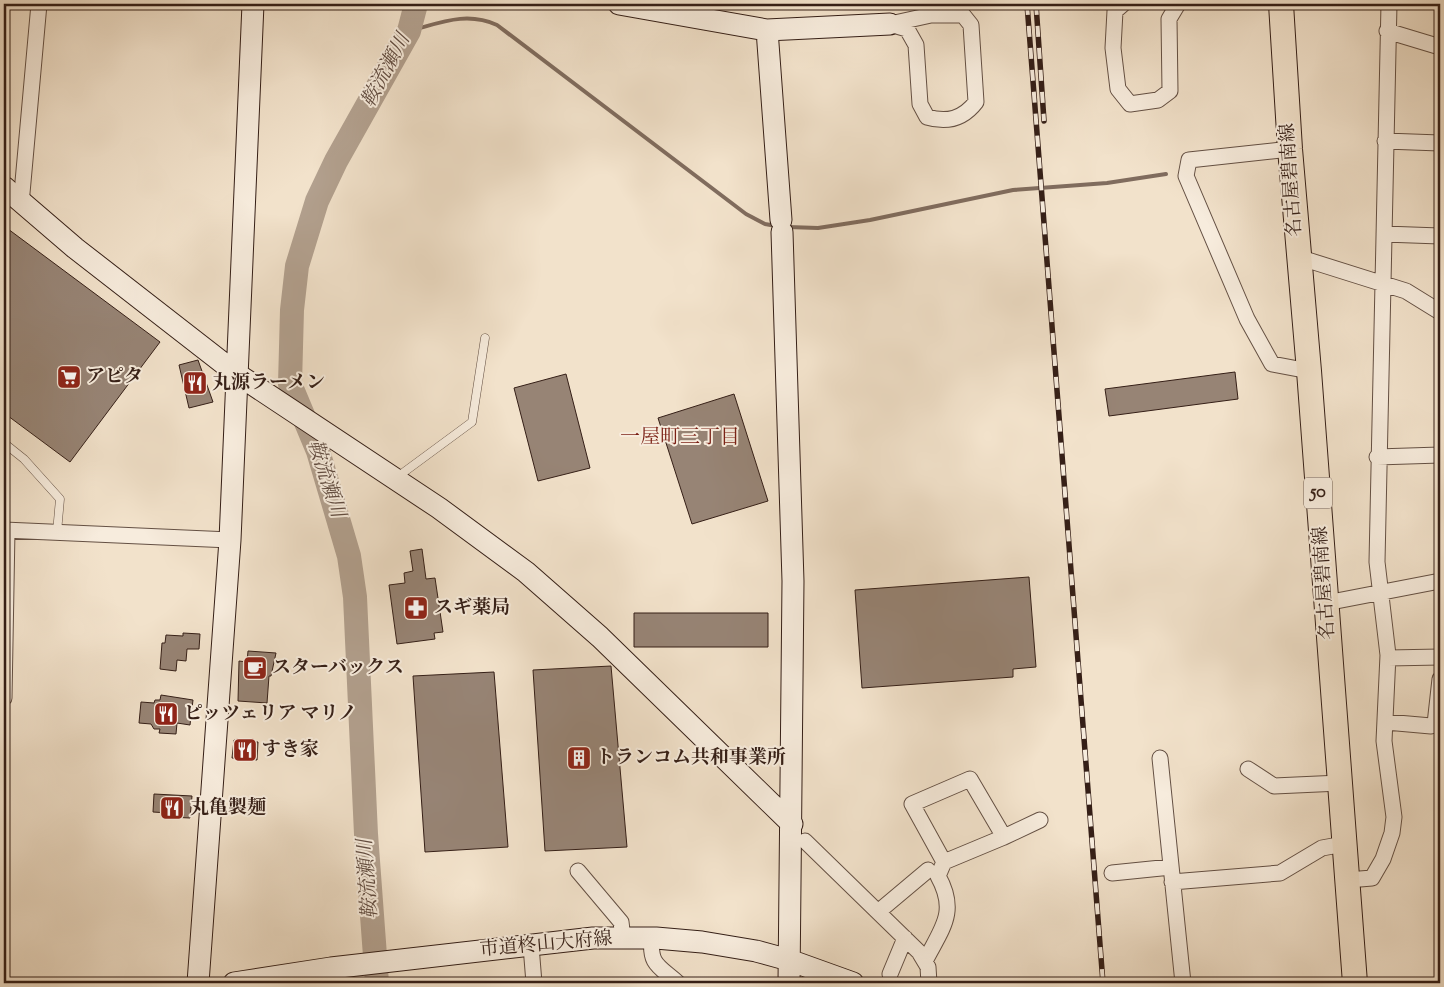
<svg xmlns="http://www.w3.org/2000/svg" width="1444" height="987" font-family="'Sorts Mill Goudy','Noto Serif JP',serif">
	<rect width="100%" height="100%" fill="#f2e2cb"/>
	<filter id="stains"><feTurbulence type="fractalNoise" baseFrequency=".004" numOctaves="4"/><feColorMatrix values="0 0 0 0 .2 0 0 0 0 .09 0 0 0 0 .02 0 0 0 .5 -.17"/></filter>
	<radialGradient id="worn" r=".72"><stop offset=".6" stop-color="#630" stop-opacity="0"/><stop offset="1" stop-color="#630" stop-opacity=".3"/></radialGradient>
	<g fill="none" stroke-linecap="round" stroke-linejoin="round">
		<!-- stream -->
		<path stroke="#806c5e" stroke-width="4" d="M409,31C440,23 466,11 497,25L746,214L765,224L776,226
			M788,227L818,228L870,220L1013,190L1107,183L1166,174"/>
		<!-- river -->
		<path stroke="#b2a08e" stroke-width="24" d="M377,983L366,834L355,597L349,556L318,451L290,384L292,310L297,266L317,201L336,161L409,31L416,4"/>
	</g>
	<!-- building -->
	<path fill="#978475" stroke="#351f17" d="M4,226L160,342L70,462L4,413Z
		M198,360L213,402L189,408L179,365Z
		M1235,372L1238,399L1109,416L1105,389Z
		M566,374L590,468L538,481L514,388Z
		M734,394L768,501L692,524L658,418Z
		M422,549L426,579L435,578L443,632L434,633L435,639L397,644L389,585L405,583L404,573L413,571L410,551Z
		M1029,577L1036,667L1013,669V677L862,688L855,590Z
		M634,613H768V647H634Z
		M183,633L200,634L199,649H187L186,661L177,660L176,671L160,669L162,643H165L166,635L183,636Z
		M248,651L276,653L271,676H269L267,703L238,701L239,661L247,662Z
		M611,666L627,847L545,851L533,670Z
		M494,672L508,847L425,852L413,676Z
		M161,695L193,700L190,725L177,723L176,734L159,733L160,729H154L151,724L139,723L141,702L154,703L155,700H160Z
		M234,740L258,742L257,760L232,758Z
		M154,794L192,796L190,818L169,817V813L153,812Z"/>
	<g fill="none" stroke-linecap="round" stroke-linejoin="round">
		<defs>
			<path id="lane" d="M4,443L24,459L60,499L57,532
				M396,478L472,422L485,338"/>
			<path id="street" d="M1123,4L1115,11L1113,48L1118,89L1130,104L1158,100L1170,91L1169,19L1178,4
				M931,15H963L971,25L976,102C963,119 947,123 927,117L920,104L916,45L907,29L890,24Z
				M1387,31L1440,47
				M1385,141L1440,143
				M1290,149L1189,160L1186,176L1247,319L1272,364L1309,371
				M21,204L39,4
				M1384,234L1440,236
				M1298,257L1406,291L1440,312
				M1377,457L1440,455
				M4,530L230,540
				M1326,603L1440,581
				M1388,658L1440,657
				M4,698L7,530
				M1386,722L1431,726L1435,724L1440,679
				M1160,758L1183,983
				M1248,769L1274,786L1340,783
				M1004,837L1040,820
				M805,841L919,952L928,967L929,983
				M578,871L621,922L623,938
				M1112,873L1171,867
				M1348,880L1372,878L1383,859L1392,833L1394,817L1384,741L1388,655L1377,562L1389,4
				M1172,882L1280,873L1322,848L1344,844
				M878,912L928,870
				M652,938C649,965 659,966 678,983
				M531,946L534,983
				M925,961C942,928 958,912 938,876L944,862L1004,837L970,779L912,804L944,862
				M890,974L905,938"/>
			<path id="secondary" d="M619,4L767,30L890,24
				M767,30L781,220
				M4,187L75,248L237,374L439,508L526,572L600,637L792,824
				M782,232L793,581L789,983
				M198,983L230,540L253,4
				M234,983L331,968L593,938H656L702,942L756,951L789,960L853,983"/>
			<path id="primary" d="M1281,4L1290,149L1309,371L1355,983"/>
		</defs>
		<!-- lane casing -->
		<use href="#lane" stroke="#645044" stroke-width="9"/>
		<!-- street casing -->
		<use href="#street" stroke="#645044" stroke-width="17"/>
		<!-- secondary casing -->
		<use href="#secondary" stroke="#351f17" stroke-width="23"/>
		<!-- primary casing -->
		<use href="#primary" stroke="#351f17" stroke-width="26"/>
		<!-- lane -->
		<use href="#lane" stroke="#f7ecdd" stroke-width="8"/>
		<!-- street -->
		<use href="#street" stroke="#f7ecdd" stroke-width="15"/>
		<!-- secondary -->
		<use href="#secondary" stroke="#f7ecdd" stroke-width="21"/>
		<!-- primary -->
		<use href="#primary" stroke="#f2e2cb" stroke-width="24"/>
		<defs>
			<path id="rail" d="M1027,4L1103,983
				M1036,4L1044,121"/>
		</defs>
		<!-- rail casing -->
		<use href="#rail" stroke="#351f17" stroke-width="5.5"/>
		<!-- rail -->
		<use href="#rail" stroke="#f7ecdd" stroke-width="4" stroke-dasharray="11" stroke-linecap="butt"/>
	</g>
	<!-- icons -->
	<defs>
		<symbol id="supermarket-square" viewBox="-11 -11 22 22"><rect x="-9" y="-9" width="18" height="18" rx="4" fill="#8f2418" stroke="#f7ecdd"/><path d="M-6-5.5h2.5l.6 2H6L4.5 2H-2.5L-4.4-4H-6ZM-1.5 3.2a1.3 1.3 0 1 0 .1 0ZM3 3.2a1.3 1.3 0 1 0 .1 0Z" fill="#fff"/></symbol>
		<symbol id="restaurant-square" viewBox="-11 -11 22 22"><rect x="-9" y="-9" width="18" height="18" rx="4" fill="#8f2418" stroke="#f7ecdd"/><path d="M-5-6h1v4h1v-4h1v4h1v-4h1v5L-1.5 .5V6h-2V.5L-5-1ZM5-6V6H3V1.5H1.5Q1.5-4 5-6Z" fill="#fff"/></symbol>
		<symbol id="pharmacy-square" viewBox="-11 -11 22 22"><rect x="-9" y="-9" width="18" height="18" rx="4" fill="#8f2418" stroke="#f7ecdd"/><path d="M-2-6h4v4h4v4h-4v4h-4v-4h-4v-4h4Z" fill="#fff"/></symbol>
		<symbol id="cafe-square" viewBox="-11 -11 22 22"><rect x="-9" y="-9" width="18" height="18" rx="4" fill="#8f2418" stroke="#f7ecdd"/><path d="M-5.5-4.5H6V0H3Q3 3.5 0 3.5H-2.5Q-5.5 3.5-5.5 0ZM3-3.2v2h1.7v-2ZM-6 4.5H4V6H-6Z" fill="#fff"/></symbol>
		<symbol id="building-square" viewBox="-11 -11 22 22"><rect x="-9" y="-9" width="18" height="18" rx="4" fill="#8f2418" stroke="#f7ecdd"/><path d="M-4-6H4V6H1V3H-1V6H-4ZM-2.5-4.3h1.7v1.8h-1.7ZM.8-4.3h1.7v1.8H.8ZM-2.5-1h1.7V.8h-1.7ZM.8-1h1.7V.8H.8Z" fill="#fff"/></symbol>
	</defs>
	<g fill-rule="evenodd">
		<use href="#supermarket-square" x="55" y="363" width="28" height="28"/>
		<use href="#restaurant-square" x="181" y="369" width="28" height="28"/>
		<use href="#pharmacy-square" x="402" y="594" width="28" height="28"/>
		<use href="#cafe-square" x="241" y="654" width="28" height="28"/>
		<use href="#restaurant-square" x="152" y="700" width="28" height="28"/>
		<use href="#restaurant-square" x="231" y="736" width="28" height="28"/>
		<use href="#building-square" x="565" y="744" width="28" height="28"/>
		<use href="#restaurant-square" x="158" y="794" width="28" height="28"/>
	</g>
	<g text-anchor="middle" dominant-baseline="central" stroke-width="4" stroke-linejoin="round" paint-order="stroke">
		<!-- shield labels -->
		<rect fill="#f7ecdd" stroke="#6f5c52" stroke-width="1" x="1304" y="477.5" width="28" height="31" rx="4"/>
		<g font-size="18" font-weight="bold" fill="#351f17">
			<text x="1318" y="493">50</text>
		</g>
		<!-- street labels -->
		<g font-size="19" fill="#351f17" stroke="#f7ecdd">
			<text transform="translate(1292 180) rotate(-94)">名古屋碧南線</text>
			<text transform="translate(1325 583) rotate(-94)">名古屋碧南線</text>
			<text transform="translate(546 945) rotate(-5)">市道柊山大府線</text>
		</g>
		<!-- poi labels -->
		<g font-size="19" font-weight="bold" fill="#351f17" stroke="#f7ecdd" text-anchor="start">
			<text x="86" y="377">アピタ</text>
			<text x="212" y="383">丸源ラーメン</text>
			<text x="434" y="608">スギ薬局</text>
			<text x="272" y="668">スターバックス</text>
			<text x="184" y="714">ピッツェリア マリノ</text>
			<text x="262" y="750">すき家</text>
			<text x="596" y="758">トランコム共和事業所</text>
			<text x="190" y="808">丸亀製麺</text>
		</g>
		<!-- water labels -->
		<g font-size="20" font-style="italic" fill="#614c41" stroke="#f7ecdd">
			<text transform="translate(387 71) rotate(-62)">鞍流瀬川</text>
			<text transform="translate(325 479) rotate(72)">鞍流瀬川</text>
			<text transform="translate(369 879) rotate(-94)">鞍流瀬川</text>
		</g>
		<!-- neighbourhood labels -->
		<g font-size="20" fill="#7a1f14" stroke="#f7ecdd">
			<text x="680" y="438">一屋町三丁目</text>
		</g>
	</g>
	<!-- margin -->
	<rect width="1444" height="987" fill="none" stroke="#f2e2cb" stroke-width="20"/>
	<rect x="5" y="5" width="1434" height="977" fill="none" stroke="#351f17" stroke-width="2.5"/>
	<rect x="10" y="10" width="1424" height="967" fill="none" stroke="#351f17"/>
	<rect width="100%" height="100%" filter="url(#stains)"/>
	<rect width="100%" height="100%" fill="url(#worn)"/>
</svg>
